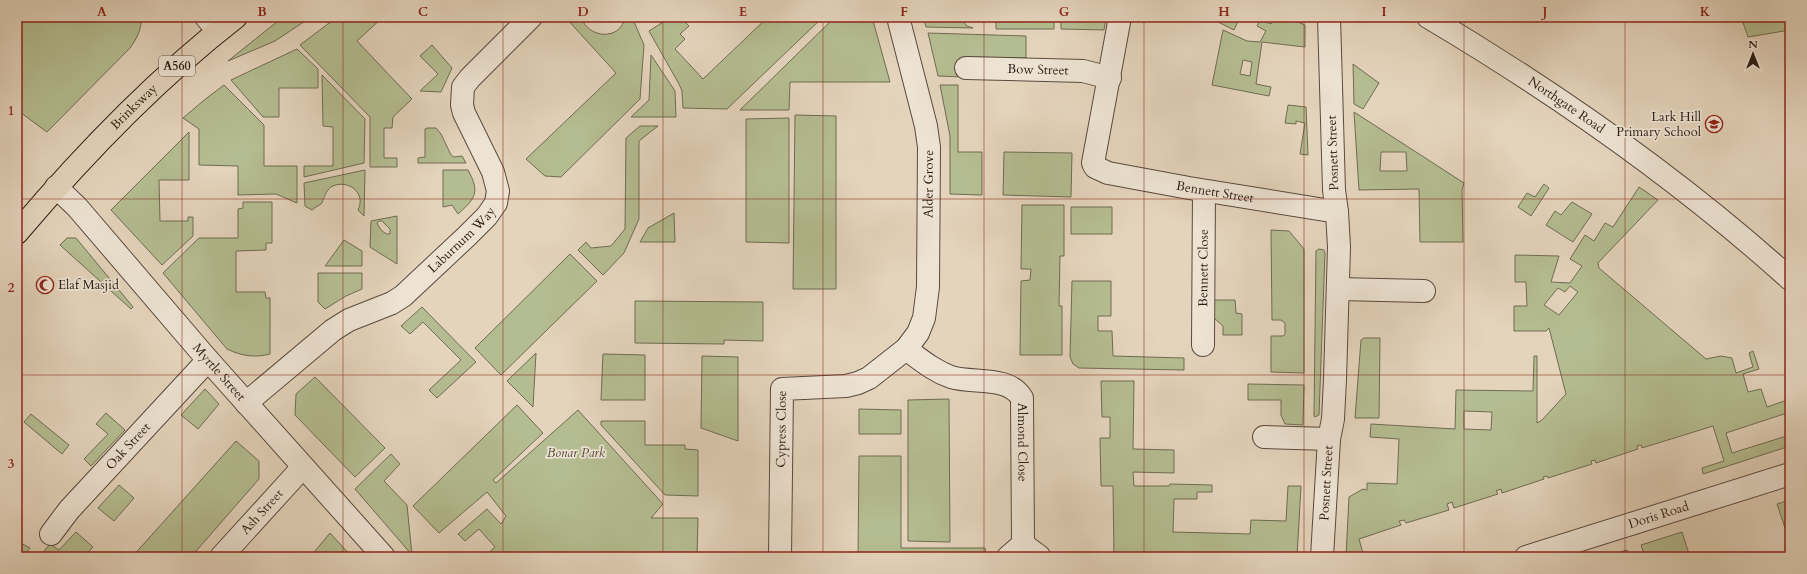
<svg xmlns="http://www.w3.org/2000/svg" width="1807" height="574" font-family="Cardo,serif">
	<rect width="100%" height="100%" fill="#e4d4bc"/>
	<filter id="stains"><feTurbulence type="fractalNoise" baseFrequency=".005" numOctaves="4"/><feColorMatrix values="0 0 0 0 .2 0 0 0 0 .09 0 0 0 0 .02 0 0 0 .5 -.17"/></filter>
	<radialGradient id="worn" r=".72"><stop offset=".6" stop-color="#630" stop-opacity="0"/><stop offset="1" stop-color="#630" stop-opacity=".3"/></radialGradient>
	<!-- green -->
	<path fill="#b4bd91" stroke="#706c53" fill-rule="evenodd" d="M17,17H141C142,29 137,38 130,48L47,132L17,110Z
		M283,17H311L275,41L228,61Z
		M337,17H383L357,41L412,99L393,117L392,128H384V158H397V167H370V117L300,45Z
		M565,17H581C588,39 621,41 625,17H632L644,45L640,99L561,177L545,176L526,159L616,73Z
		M671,17H680L689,26L680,34L685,39L675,49L703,79L768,17H823L727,109L683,108L682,91L679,84L649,31Z
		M835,17H872L890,82H790L789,110H740Z
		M923,17H959L967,26L973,28L926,27Z
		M996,17H1054V29H996Z
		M1061,17H1106L1104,30L1061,29Z
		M1199,17H1240L1234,30L1214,20Z
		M1275,17H1286L1305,25V47L1262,42L1256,84L1271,87L1269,96L1212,85L1223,30L1247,41L1260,42L1266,31L1257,26L1260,20L1271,24ZM1243,60L1252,62L1250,76L1240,74Z
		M1741,17H1790V30L1748,37Z
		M928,33L1026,36V58L965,57L964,77L938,76Z
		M432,45L452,68L441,92L420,91L438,74L420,56Z
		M297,49L318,69V88H279V117H263L231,80Z
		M651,55L675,91L676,117H631L649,100Z
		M1353,64L1379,83L1363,109L1354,104Z
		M322,75L365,119L364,163L304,177V166H333V127L323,126Z
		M224,85L264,125V166H297V203L276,194L238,195V166L199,165V129L183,118L203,101Z
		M940,85H958V152H982V195L950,194V136Z
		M1288,105L1306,107L1308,155L1300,154L1305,123L1296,121V124L1285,123Z
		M1354,112L1464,183L1462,190L1463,242H1420L1419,189L1359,190ZM1406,152L1407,171H1380L1381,152Z
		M795,115L836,116V289H793Z
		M789,118V243L746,242V119Z
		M640,126H658L639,141V219L624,253L603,275L578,250L586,242L591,248L611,246L625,229L626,138Z
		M427,128H436L441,134L451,155L454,157L462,156L466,163H418V158L425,157V129Z
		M189,132V180H159L160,221H188V217H193V236L162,265L111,210Z
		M1004,152L1072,153L1071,197L1003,195Z
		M365,170L364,216L358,210C361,204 361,197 357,192C352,184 339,182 331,187C326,191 324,197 322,203C320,205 314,208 312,210L305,206L304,183Z
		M443,170H468C480,192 476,198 458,214L452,205L443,207Z
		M1544,184L1549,188L1531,216L1518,207L1527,193L1535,197Z
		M1639,187L1658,200L1598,263L1599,268L1706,359L1721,356L1732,358L1736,373L1753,367L1749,353L1753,351L1759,369L1743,374L1748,392L1761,389L1767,407L1790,399V412L1726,433L1732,453L1790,435V446L1703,474L1702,468L1724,461L1713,426L1642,448L1641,445L1637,446L1638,449L1596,463L1595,460L1591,461L1592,464L1548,478L1547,476L1543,477L1544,479L1502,493L1501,489L1496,491L1498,494L1454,508L1452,502L1447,504L1449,510L1406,523L1404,520L1399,521L1401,525L1359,539L1364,557H1346L1349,497L1363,489L1367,490V483L1397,484L1399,439L1370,437L1371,424L1455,429L1456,390L1533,391L1534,356H1537V423L1542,420L1566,394L1549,328L1546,331H1514V306H1527L1526,282H1515V255L1559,256L1551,282L1570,283L1582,266L1570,259L1585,235L1594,241L1605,223L1613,227ZM1570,286L1578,292L1559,315L1544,305L1558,288L1565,292ZM1464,411L1492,412L1491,430L1464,429Z
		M243,202H272V243H266V250L236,251V292H265L266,298H270V354C254,358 242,356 227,349L163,273L199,238H238V209L243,208Z
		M1572,202L1592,214L1573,242L1546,225L1555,211L1561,215Z
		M1022,205H1064V256H1060L1059,306H1062V355H1020L1021,281L1030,280L1031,269H1021Z
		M1071,207H1112V234H1071Z
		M674,213L675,242H640L648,228Z
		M397,216V264L370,247L371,221ZM379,221H382L390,229V234C384,235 379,228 377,223Z
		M1271,230L1289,231L1304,249V373L1271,372V336H1283L1285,334V323L1281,320H1272Z
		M67,238H76L133,307L131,309L60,245Z
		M344,240L362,251V266H325Z
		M1319,249L1324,250L1325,253L1319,415L1315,417L1314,416L1316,251Z
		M570,254L597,281L501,375L475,348Z
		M318,273H362V289L346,296L325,309L318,302Z
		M1072,281H1111V316H1098V331H1112L1113,356L1184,358V370L1079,368L1073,364L1070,357Z
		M1214,300H1235L1236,313L1242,314V335H1223V326L1214,318Z
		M635,301L763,302V341L724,340V344L635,343Z
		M422,307L476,362L437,398L429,390L461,360L423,322L410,334L401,326Z
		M1364,338H1380L1379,418H1355L1361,340Z
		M536,353L533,407L507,381Z
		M603,354L645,355V400H601Z
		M702,356L738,357V441L701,428Z
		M315,377L385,448L355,477L295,415L296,394Z
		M1101,381H1134L1133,449L1174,450V473L1133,472L1134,486H1169L1170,484L1212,485V492H1197V499H1174L1173,532L1250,534L1251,520L1286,521L1288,486H1301L1297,557H1114L1113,486H1101L1100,438H1110V417H1102Z
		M1248,384L1304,385L1303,425L1285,424L1281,415V400H1248Z
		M205,389L219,404L198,429L181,415Z
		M949,399L950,542L908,541V400Z
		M517,405L543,433L493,480L496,483L578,410L663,504L651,518H698L697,557H484L495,547L479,529L465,541L458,534L487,509L501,524L506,516L487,492L439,533L413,506Z
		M859,409L901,410V434H859Z
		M106,413L125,430L91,466L84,459L108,434L96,424Z
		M31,414L69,445L62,454L24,422Z
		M601,421H645V445H685V449L698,450V496L665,495L601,425Z
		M236,441L259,461V479L191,557H132Z
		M391,454L400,464L384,481L407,505L412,555L355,489Z
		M859,456H901V548H985L986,557H858Z
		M119,485L134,498L114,521L98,508Z
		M1790,500V530L1786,531L1777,504Z
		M76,532L93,547L84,557H39L50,544L59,550Z
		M1682,532L1690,557H1664L1663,554L1645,557L1641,545Z
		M330,533L352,557H310Z
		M17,541L30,548L23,557H17Z
		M1627,550L1629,555L1602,557Z"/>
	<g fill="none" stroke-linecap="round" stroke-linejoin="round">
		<defs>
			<g id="minor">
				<path d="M206,17L218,31"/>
				<path id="s1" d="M1120,17L1093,163L1095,167L1108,173L1189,188L1337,212"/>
				<path id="s2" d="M1428,17C1556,93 1679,179 1790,279"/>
				<path id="s3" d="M966,68L1083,71L1110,78"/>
				<path id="s4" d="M56,187L77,207L208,360L384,557"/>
				<path d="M1338,289L1424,291"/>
				<path id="s5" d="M1203,345L1204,191"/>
				<path id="s6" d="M906,349C921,360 934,371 951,377C973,384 1008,375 1022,398L1023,544L1008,557"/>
				<path id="s7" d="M246,403L333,330L349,320L392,303L403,296L467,236L487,216L496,203L498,191L493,172L464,113L462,105L463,87L470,78L531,17"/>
				<path d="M1264,437L1329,439"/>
				<path id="s8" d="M51,534L69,510L208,360"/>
				<path d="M1023,544L1039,556"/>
				<path id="s9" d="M221,557L302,468"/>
				<path id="s10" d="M780,557L782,389L846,386L858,383L869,378L906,349L918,333L924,318L928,287L929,147L926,126L898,17"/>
				<path id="s11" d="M1322,557L1329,439L1333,419L1335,379L1339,247L1337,212L1334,190L1329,17"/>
				<path id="s12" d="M1526,557L1790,474"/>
			</g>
			<g id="major">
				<path id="s13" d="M17,233C83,155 155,80 236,17"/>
			</g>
		</defs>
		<!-- minor casing -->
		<use href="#minor" stroke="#594a3f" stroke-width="24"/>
		<!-- major casing -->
		<use href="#major" stroke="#2b1c15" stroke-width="24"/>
		<!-- minor -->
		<use href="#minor" stroke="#ede3d3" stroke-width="22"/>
		<!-- major -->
		<use href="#major" stroke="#e4d4bc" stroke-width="22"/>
	</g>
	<!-- grid -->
	<path fill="none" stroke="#8f2418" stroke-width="1" stroke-opacity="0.55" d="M182,17V557M343,17V557M503,17V557M663,17V557M823,17V557M984,17V557M1144,17V557M1304,17V557M1464,17V557M1625,17V557M17,199H1790M17,375H1790"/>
	<!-- icons -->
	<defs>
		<symbol id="school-ring" viewBox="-11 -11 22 22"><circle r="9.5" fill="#ede3d3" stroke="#8f2418" stroke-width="1.5"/><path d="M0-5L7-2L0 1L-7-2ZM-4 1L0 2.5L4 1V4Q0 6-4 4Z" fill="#8f2418"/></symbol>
		<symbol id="mosque-ring" viewBox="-11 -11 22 22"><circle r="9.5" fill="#ede3d3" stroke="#8f2418" stroke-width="1.5"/><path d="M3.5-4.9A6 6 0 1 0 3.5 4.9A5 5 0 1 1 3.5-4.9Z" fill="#8f2418"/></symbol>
	</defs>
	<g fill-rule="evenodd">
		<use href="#school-ring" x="1704" y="114" width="20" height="20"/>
		<use href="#mosque-ring" x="35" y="275" width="20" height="20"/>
	</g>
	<g text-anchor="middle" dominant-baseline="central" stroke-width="3.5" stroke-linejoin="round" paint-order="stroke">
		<!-- shield labels -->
		<rect fill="#ede3d3" stroke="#65584e" stroke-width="1" x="159" y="56" width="36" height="20" rx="3"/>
		<g font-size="12" font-weight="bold" fill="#2b1c15">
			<text x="177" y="66">A560</text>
		</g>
		<!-- street labels -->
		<g font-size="13" fill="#2b1c15" stroke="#ede3d3">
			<text stroke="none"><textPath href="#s3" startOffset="72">Bow Street</textPath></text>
			<text stroke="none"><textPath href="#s2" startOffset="164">Northgate Road</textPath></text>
			<text stroke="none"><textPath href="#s13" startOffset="172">Brinksway</textPath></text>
			<text transform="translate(1333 153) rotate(-92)">Posnett Street</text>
			<text stroke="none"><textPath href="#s10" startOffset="474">Alder Grove</textPath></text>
			<text stroke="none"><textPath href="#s1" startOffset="276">Bennett Street</textPath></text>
			<text stroke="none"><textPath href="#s7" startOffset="273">Laburnum Way</textPath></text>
			<text stroke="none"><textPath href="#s5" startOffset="77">Bennett Close</textPath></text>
			<text stroke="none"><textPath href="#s4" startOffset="247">Myrtle Street</textPath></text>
			<text stroke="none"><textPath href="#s10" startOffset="128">Cypress Close</textPath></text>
			<text stroke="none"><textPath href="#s6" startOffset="174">Almond Close</textPath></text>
			<text stroke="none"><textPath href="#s8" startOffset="117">Oak Street</textPath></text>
			<text stroke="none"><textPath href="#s11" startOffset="74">Posnett Street</textPath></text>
			<text stroke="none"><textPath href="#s9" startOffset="61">Ash Street</textPath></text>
			<text stroke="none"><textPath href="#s12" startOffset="139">Doris Road</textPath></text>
		</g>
		<!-- poi labels -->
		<g font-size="13" fill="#2b1c15" stroke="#ede3d3" text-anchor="end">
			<text x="1701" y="117">Lark Hill<tspan x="1701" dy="15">Primary School</tspan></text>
			<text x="58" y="285" text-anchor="start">Elaf Masjid</text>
		</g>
		<!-- park labels -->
		<g font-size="13" font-style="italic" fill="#544c3a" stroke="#ede3d3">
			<text x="576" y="453">Bonar Park</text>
		</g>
	</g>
	<!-- margin -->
	<rect width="1807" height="574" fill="none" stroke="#e4d4bc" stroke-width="44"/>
	<!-- north arrow -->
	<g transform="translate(1753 54)" stroke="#ede3d3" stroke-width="3" paint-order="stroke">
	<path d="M0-3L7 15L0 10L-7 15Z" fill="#2b1c15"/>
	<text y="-6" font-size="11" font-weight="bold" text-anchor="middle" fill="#2b1c15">N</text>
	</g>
	<rect x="22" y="22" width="1763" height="530" fill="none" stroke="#8f2418" stroke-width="1.5"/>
	<g font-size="13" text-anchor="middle" font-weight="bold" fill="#8f2418">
		<text x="102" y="16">A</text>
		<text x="262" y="16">B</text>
		<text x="423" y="16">C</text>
		<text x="583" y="16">D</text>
		<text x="743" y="16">E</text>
		<text x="904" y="16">F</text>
		<text x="1064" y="16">G</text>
		<text x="1224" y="16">H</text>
		<text x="1384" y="16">I</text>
		<text x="1545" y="16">J</text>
		<text x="1705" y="16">K</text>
		<text x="11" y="115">1</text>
		<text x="11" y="292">2</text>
		<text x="11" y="468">3</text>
	</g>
	<rect width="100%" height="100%" filter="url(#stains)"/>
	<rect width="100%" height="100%" fill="url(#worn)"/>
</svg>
